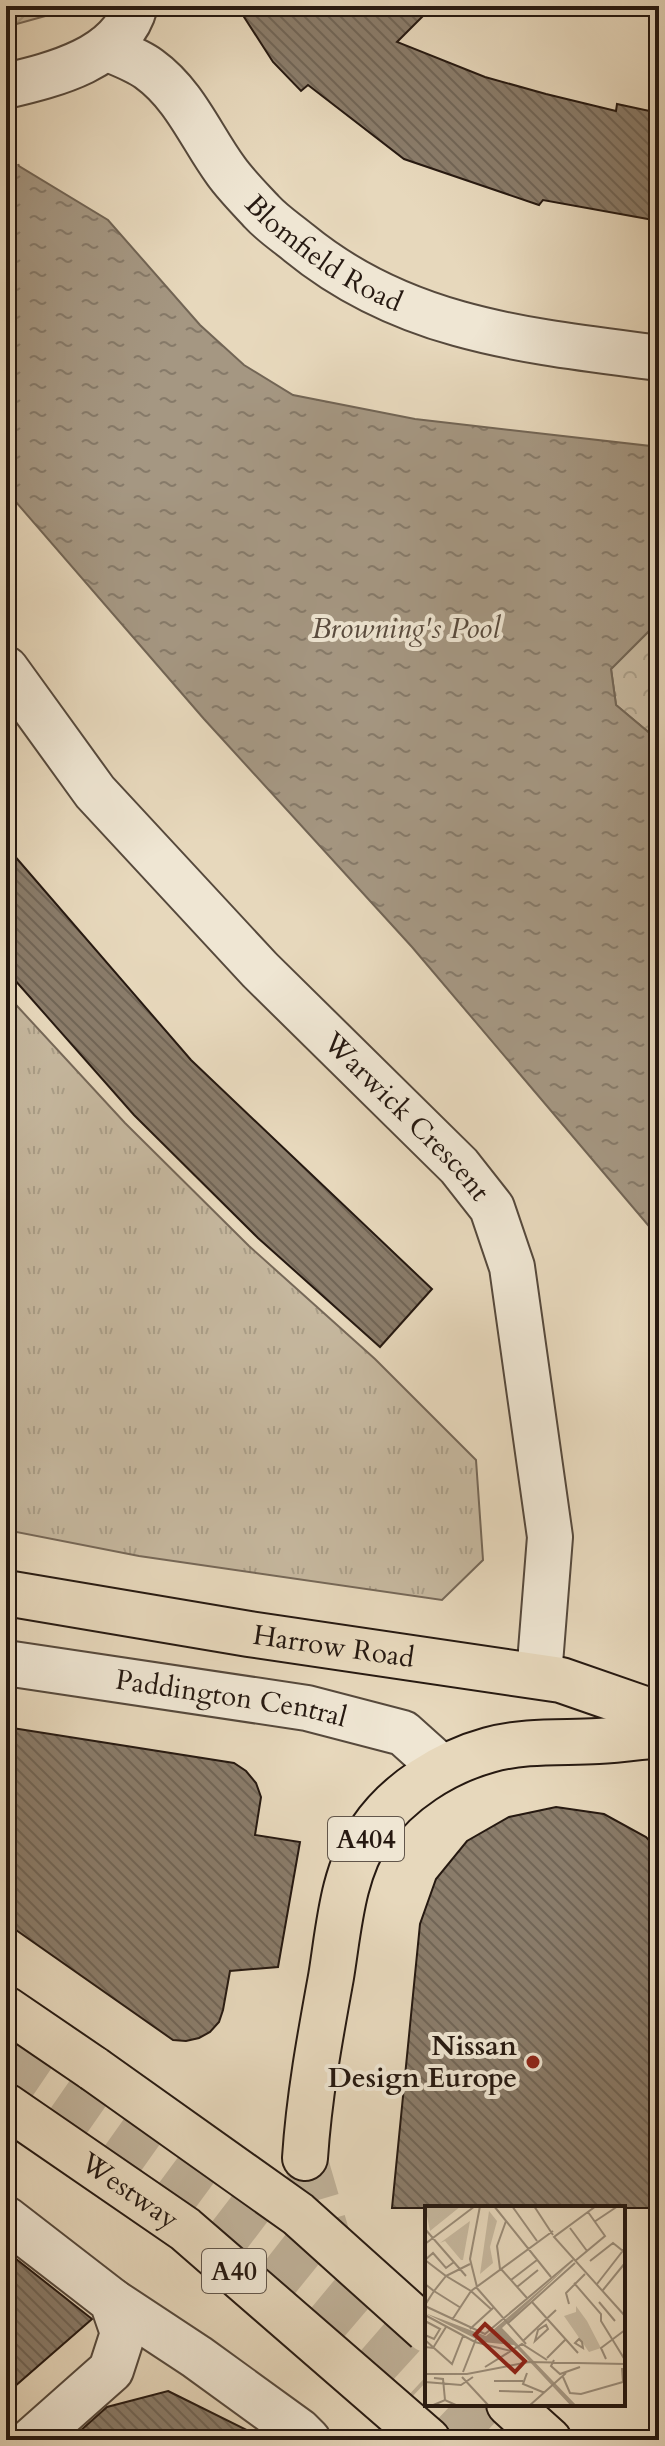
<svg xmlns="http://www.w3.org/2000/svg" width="665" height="2446" font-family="Cardo,serif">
	<defs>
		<pattern id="grass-tufts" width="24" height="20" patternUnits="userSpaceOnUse" patternTransform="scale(2)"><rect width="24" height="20" fill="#c6b89f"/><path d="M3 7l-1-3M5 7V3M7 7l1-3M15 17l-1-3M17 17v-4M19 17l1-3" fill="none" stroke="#aa9e88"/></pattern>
		<pattern id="forest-crowns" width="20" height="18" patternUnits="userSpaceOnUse" patternTransform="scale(2)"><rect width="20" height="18" fill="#c6b89f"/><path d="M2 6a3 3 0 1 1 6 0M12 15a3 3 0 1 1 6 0" fill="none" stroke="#aa9e88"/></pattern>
		<pattern id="garden-furrows" width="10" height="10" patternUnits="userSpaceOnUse" patternTransform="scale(2)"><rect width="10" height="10" fill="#c6b89f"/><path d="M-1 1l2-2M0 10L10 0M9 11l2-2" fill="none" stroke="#aa9e88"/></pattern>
		<pattern id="water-ripples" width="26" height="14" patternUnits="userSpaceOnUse" patternTransform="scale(2)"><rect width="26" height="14" fill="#a59782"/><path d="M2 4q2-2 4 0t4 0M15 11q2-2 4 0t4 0" fill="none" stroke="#867a69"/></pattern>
		<pattern id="building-back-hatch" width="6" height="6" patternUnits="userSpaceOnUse" patternTransform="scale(2)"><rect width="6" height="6" fill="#8a7c6a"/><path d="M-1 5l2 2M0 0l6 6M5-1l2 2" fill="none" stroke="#716556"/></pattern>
	</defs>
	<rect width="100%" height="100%" fill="#e7d8bc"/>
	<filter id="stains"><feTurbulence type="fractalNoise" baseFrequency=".0025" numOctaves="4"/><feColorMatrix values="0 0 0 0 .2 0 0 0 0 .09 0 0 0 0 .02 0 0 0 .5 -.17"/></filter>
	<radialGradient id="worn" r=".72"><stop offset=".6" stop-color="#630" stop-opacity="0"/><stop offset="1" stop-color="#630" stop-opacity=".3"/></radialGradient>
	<!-- grass -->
	<path fill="url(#grass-tufts)" stroke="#766858" stroke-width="2" d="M6,994L125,1123L249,1246L375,1359L476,1460L483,1560L442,1600L139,1556L6,1530Z"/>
	<!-- forest -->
	<path fill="url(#forest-crowns)" stroke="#766858" stroke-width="2" d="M659,621V741L616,705L611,669Z"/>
	<!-- garden -->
	<path fill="url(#garden-furrows)" stroke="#766858" stroke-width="2" d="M6,6H65L56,13L6,27Z"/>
	<!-- water -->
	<path fill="url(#water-ripples)" stroke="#726555" stroke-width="2" d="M6,129L19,166L108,220L200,325L244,365L293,395L415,419L659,447V621L611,669L616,705L659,741V1238L412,947L204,719L9,494L6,489Z"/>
	<!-- pier -->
	<path fill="#e7d8bc" d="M6,125L10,127L22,163L6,167Z"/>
	<!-- building -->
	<path fill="url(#building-back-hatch)" stroke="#261911" stroke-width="2" d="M237,6H433L397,42L485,77L546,94L616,111L617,104L659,113V221L543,200L539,205L404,159L308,85L301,91L273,62Z
		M6,846L191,1060L432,1289L380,1347L258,1238L134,1115L6,970Z
		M6,1727L234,1763L246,1771L256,1783L261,1797L255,1835L300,1842L278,1967L230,1971L223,2010L219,2022L210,2032L199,2038L186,2041L173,2040L6,1923Z
		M556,1807L604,1814L646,1837L659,1851V2208H392L420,1924L436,1879L467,1841L509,1817Z
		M6,2251L92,2319L6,2394Z
		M168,2391L267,2440H70L107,2407Z"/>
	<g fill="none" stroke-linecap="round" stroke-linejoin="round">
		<!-- major-tunnel -->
		<path stroke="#c0b29a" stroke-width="44" stroke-dasharray="44 22" stroke-linecap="butt" d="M6,2057C152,2156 298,2260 427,2381
			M305,2158L335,2260
			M452,2404L490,2440"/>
		<defs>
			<g id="minor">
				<path id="s1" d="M106,48C120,54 137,60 149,69C185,95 201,137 226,171C236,185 250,199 262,212C273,224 287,233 299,243C405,330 529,341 659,358"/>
				<path d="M6,86C52,75 121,59 135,6"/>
				<path id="s2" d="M6,669L95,792L260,970L459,1166L492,1208L512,1267L550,1537L539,1676"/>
				<path id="s3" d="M6,1663L307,1708L403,1733L442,1768"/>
				<path d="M6,2219L112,2301L123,2333L111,2370L32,2440"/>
				<path d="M112,2301L197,2357L299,2431L308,2440"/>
			</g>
			<g id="major">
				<path id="s4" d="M6,1593L249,1634L561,1680L659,1714"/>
				<path d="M305,2158C309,2097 320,2037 331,1977C339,1928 342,1873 371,1831C397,1792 445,1762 489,1750C525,1740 562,1743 598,1741C619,1740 639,1737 659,1735"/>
			</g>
			<g id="highway">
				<path d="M6,2009L94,2069"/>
				<path id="s5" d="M6,2106L185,2229L428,2440"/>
				<path d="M509,2404L549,2440"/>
			</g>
		</defs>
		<!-- minor casing -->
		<use href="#minor" stroke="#56493c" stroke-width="48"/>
		<!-- major casing -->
		<use href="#major" stroke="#261911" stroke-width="48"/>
		<!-- highway casing -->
		<use href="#highway" stroke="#261911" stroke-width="48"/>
		<!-- minor -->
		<use href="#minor" stroke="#efe6d3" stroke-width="44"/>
		<!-- major -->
		<use href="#major" stroke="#e7d8bc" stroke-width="44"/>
		<!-- highway -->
		<use href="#highway" stroke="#e7d8bc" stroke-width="44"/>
		<defs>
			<path id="highway-bridge" d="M94,2069L298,2214L427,2330"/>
		</defs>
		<!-- highway-bridge casing -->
		<use href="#highway-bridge" stroke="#261911" stroke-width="48" stroke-linecap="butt"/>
		<!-- highway-bridge -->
		<use href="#highway-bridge" stroke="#e7d8bc" stroke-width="44"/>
	</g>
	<!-- markers -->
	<circle fill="#8f2418" stroke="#efe6d3" stroke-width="3" cx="533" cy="2062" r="8"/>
	<g text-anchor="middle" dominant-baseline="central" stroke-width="8" stroke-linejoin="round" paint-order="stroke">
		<!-- shield labels -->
		<g fill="#efe6d3" stroke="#62564b" stroke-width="2">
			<rect x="328" y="1817" width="76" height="44" rx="6"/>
			<rect x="202" y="2249" width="64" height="44" rx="6"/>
		</g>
		<g font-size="26" font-weight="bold" fill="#261911">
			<text x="366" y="1839">A404</text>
			<text x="234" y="2271">A40</text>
		</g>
		<!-- street labels -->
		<g font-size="28" fill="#261911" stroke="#efe6d3">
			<text stroke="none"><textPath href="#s1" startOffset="306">Blomfield Road</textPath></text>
			<text stroke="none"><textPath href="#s2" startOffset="602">Warwick Crescent</textPath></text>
			<text stroke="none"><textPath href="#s4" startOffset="332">Harrow Road</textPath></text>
			<text stroke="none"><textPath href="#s3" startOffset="228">Paddington Central</textPath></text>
			<text stroke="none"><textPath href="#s5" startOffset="150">Westway</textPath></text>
		</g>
		<!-- poi labels -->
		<g font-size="28" font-weight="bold" fill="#261911" stroke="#efe6d3" text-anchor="end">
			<text x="517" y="2046">Nissan<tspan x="517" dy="32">Design Europe</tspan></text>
		</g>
		<!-- water labels -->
		<g font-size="30" font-style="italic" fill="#594b3e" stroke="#efe6d3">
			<text x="406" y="628">Browning's Pool</text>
		</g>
	</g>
	<!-- overview -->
	<g transform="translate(425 2206)">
		<rect width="200" height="200" fill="#e7d8bc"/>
		<path d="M151,100L162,115L176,142L164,146L139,110L151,106Z" fill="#c6b89f"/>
		<path d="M0,0H36L5,25ZM64,5L72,15L65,41L68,57L55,68ZM45,15L38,54H36L20,35L15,37Z" fill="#c6b89f"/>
		<path d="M145,58L77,122L152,200H146L89,139L57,136L0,107L61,130Z" fill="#a59782"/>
		<path fill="none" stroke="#9a8c78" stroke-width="2" d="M69,0L126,71M87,0L112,35M109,0L128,29M171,0L129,31L200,110M169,16L193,0M145,22L162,45M0,23L41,70M0,38L50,0M0,54L21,70L45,58M0,54L8,47L21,62L29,56M150,55L180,30L163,6M165,55L188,37L198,45M75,63L72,40L81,15M76,63L102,92M86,74L112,54M149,77L176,108V115L200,154M0,78L9,85L21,70L46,85M172,78L200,42M51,81L101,138M52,81L45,53L55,0M92,81L113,64M178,84L200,57M46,85L67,104M46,85L128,25M107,96L153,147M174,96L190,115M144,98L141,87L160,68M0,99L9,85L36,102M0,100L60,128L148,54M0,109L50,136L86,145M27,114L46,85M0,115L15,123L9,133L0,129M82,118L150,57M121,119L123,123L110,135L113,124ZM45,123L68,102M154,133L157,136L158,142L150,137ZM0,134L27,158L38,130M98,135L131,104M0,141L8,142L21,121M122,152L140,134M181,153L176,142L200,124M129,154L126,160L135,168L155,161M60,161L97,138L122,154M38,166L53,128M102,167L98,178L120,187M0,168H42L104,156L200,158M37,171L64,200M138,171L145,187L156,188L198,176L197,162M9,172L18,173L20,194M69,175H98M0,176L36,179L48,171M74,185L108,186M6,200L20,194L33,200M104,200L141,167"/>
		<path fill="#8f2418" fill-opacity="0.15" stroke="#8f2418" stroke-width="4" d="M60,118L100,155L90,166L50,129Z"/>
		<rect width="200" height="200" fill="none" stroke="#261911" stroke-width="4"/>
	</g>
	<!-- margin -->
	<rect width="665" height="2446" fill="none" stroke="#e7d8bc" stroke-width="32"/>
	<rect x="8" y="8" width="649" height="2430" fill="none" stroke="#261911" stroke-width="4"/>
	<rect x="16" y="16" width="633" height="2414" fill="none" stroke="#261911" stroke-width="2"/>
	<rect width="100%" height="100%" filter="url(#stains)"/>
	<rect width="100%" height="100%" fill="url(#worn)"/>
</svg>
